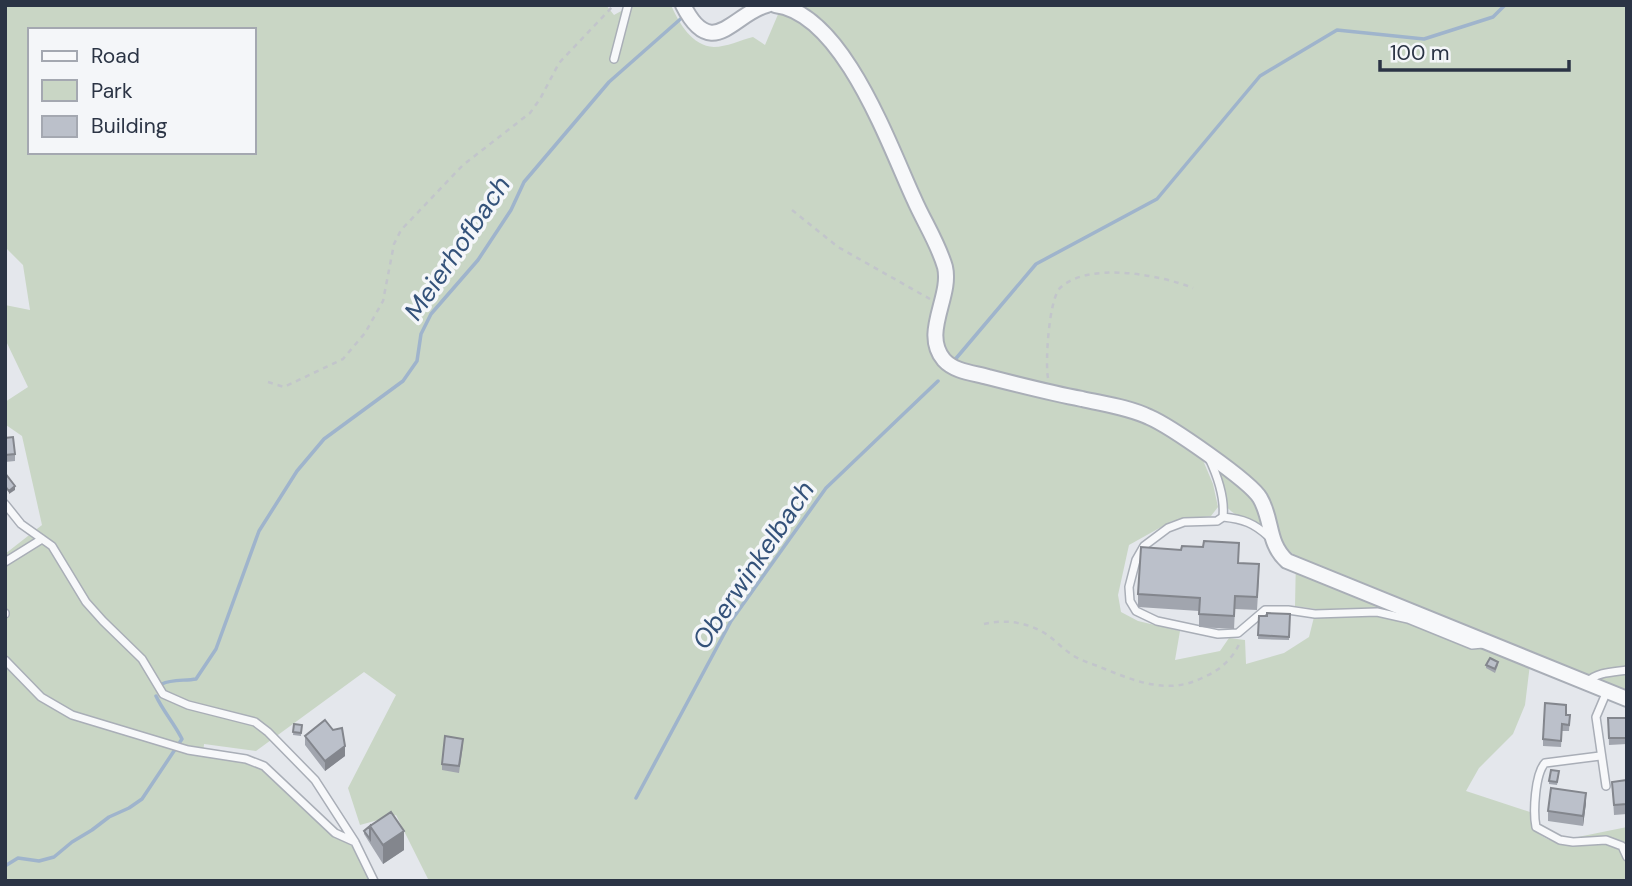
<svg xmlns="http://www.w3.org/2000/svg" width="1632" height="886" font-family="'DM Sans',sans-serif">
	<rect width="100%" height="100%" fill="#e4e7ec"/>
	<!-- green -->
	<path fill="#c9d6c5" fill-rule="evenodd" d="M5,5H606L614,15L632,5H671C679,23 692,46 714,47C726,47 741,40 753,37L765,45L782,5H1627V693L1531,656L1525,705L1513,734L1479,768L1466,791L1530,812C1530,834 1543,837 1561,845L1573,838L1627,827V881H429L396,815L360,825L348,788L396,695L364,672L256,751L204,744L203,755C226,762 244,757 266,771L332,834L355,848L370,881H5V554L42,525L22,436L6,425L5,402L28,387L5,339V305L30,310L23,265L5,247ZM30,30H254V152H30ZM1202,458L1250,480L1268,498L1280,542L1296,557L1295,606L1316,609L1309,637L1284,653L1246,664L1245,640L1229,638L1220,651L1175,660L1180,631L1138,621L1121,612L1118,595L1129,545L1172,521L1211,516L1218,507L1213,484Z
		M1219,470C1246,490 1254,494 1264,527L1261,528C1251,518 1235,518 1227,507Z"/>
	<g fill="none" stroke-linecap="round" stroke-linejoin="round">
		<!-- stream -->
		<path stroke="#9fb4cc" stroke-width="3.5" d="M953,362L1036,264L1157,199L1260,76L1337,30L1424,39L1493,17L1505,5
			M162,684C171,679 185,681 196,679L216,649L259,531L297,471L324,439L403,381L417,361L421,334L431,314L478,260L511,210L524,182L609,82L685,15
			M636,798L731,621L826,488L938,381
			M5,866L18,858L39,861L54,857L72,842L92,830L109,817L129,808L142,799L182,739C174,723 163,711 156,696"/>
		<defs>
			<path id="lane" d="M614,59L628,5
				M1209,458C1217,475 1225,497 1223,517L1217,521L1184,522L1168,528L1144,546L1136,560L1129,587L1130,601L1136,611L1157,621L1218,634L1238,633L1265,610H1288L1315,614L1377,612L1408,619L1472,645L1483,644
				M5,504L21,524L52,546L86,602L103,621L142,659L163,694L188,705L255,722L268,732L315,780L355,842
				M1223,517C1243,519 1254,523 1269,537
				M5,562L42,539
				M5,613V614
				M5,660L41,697L72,715L188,750L246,759L264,766L335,833L355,842L374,881
				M1587,682C1597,672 1613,672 1627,670
				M1600,756L1545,763C1535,774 1533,812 1536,827L1560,840L1573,842L1606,840L1622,846L1627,857
				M1606,786L1596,717L1607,691"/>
			<path id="street" d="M683,5C712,63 734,13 767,5
				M775,5C843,13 889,145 914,199C924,222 938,243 945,267C952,297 921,333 944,360C955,372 974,373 988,377C1019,385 1050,393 1082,399C1104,404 1128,407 1149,417C1170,426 1250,481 1260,498C1273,520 1267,543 1287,561L1627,699"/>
		</defs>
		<!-- lane casing -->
		<use href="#lane" stroke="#a9aeb7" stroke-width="10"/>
		<!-- street casing -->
		<use href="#street" stroke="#a9aeb7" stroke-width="18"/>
		<!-- path -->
		<path stroke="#c2c5cb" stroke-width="2.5" stroke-dasharray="5 5" stroke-linecap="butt" d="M792,210L838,247L930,299
			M1048,378C1045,362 1049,299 1060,288C1088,261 1161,275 1193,288
			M268,382L284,387L343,359L365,333L383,301L394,244L401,230L463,165L530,113L540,99L559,63L614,5
			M984,624C1005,619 1027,622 1046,634C1055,640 1062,648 1071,654C1079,660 1090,663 1100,667C1134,681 1168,695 1202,678C1219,671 1233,659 1240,642"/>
		<!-- lane -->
		<use href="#lane" stroke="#f7f8fa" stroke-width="7"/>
		<!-- street -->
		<use href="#street" stroke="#f7f8fa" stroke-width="14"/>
	</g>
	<!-- wall -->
	<path fill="#a1a5ae" d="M5,438L15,454V461L5,462Z
		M1238,563L1259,577L1257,610L1235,609L1234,629L1199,627V611L1138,607V594Z
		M1290,614L1289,640L1258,639L1259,616Z
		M1486,665H1498L1495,673L1486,668Z
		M1566,715H1570L1569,731H1562L1561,747L1543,746V739Z
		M1608,718H1627V744L1609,745Z
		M294,724L302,725L301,736L293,735Z
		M305,736L345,756L325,771L305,745Z
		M463,745L459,773L442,770V764Z
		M1559,774L1557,785L1549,784V781Z
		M1627,780V814L1614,815L1612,782Z
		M1586,803L1583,826L1548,821V811Z
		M370,826L404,850L383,864L364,834V831Z"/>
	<!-- shaded-wall -->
	<path fill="#83868d" d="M15,486V490L9,494V491Z
		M345,746V756L325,771V761Z
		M1586,793V803L1583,826V816Z
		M404,831V850L383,864V845Z"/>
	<!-- building -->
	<path fill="#bbc0ca" stroke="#83868d" stroke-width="2" d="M13,437L15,454L5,455V438Z
		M5,473L15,486L9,491L5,486Z
		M1204,541L1239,543L1238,563L1259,564L1257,597L1235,596L1234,616L1199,614L1200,598L1138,594L1141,547L1181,550L1182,546L1203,547Z
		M1267,613L1290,614L1289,637L1258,635L1259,616H1267Z
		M1490,658L1498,662L1495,669L1486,665Z
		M1545,703L1566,705V715H1570L1569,725L1562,724L1561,741L1543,739Z
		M1608,718H1627V738H1609Z
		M325,720L333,730L342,728L345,746L325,761L305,736Z
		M294,724L302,725L301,733L293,732Z
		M445,736L463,739L459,766L442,764Z
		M1551,770L1559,771L1557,782L1549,781Z
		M1627,780V804L1614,805L1612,782Z
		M1551,788L1586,793L1583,816L1548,811Z
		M391,812L404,831L383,845L370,826Z
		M370,826V839L364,831Z"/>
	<g text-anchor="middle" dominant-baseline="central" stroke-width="7" stroke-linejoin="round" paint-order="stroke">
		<!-- water labels -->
		<g font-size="26" font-style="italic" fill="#34527a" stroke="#f4f6f9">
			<text transform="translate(457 248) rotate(-56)">Meierhofbach</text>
			<text transform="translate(753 565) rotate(-56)">Oberwinkelbach</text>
		</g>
	</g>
	<!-- border -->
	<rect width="1632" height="886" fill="none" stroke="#2b3445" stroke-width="14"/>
	<!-- legend -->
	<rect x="28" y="28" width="228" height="126" fill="#f4f6f9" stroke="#a4a8b1" stroke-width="2"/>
	<rect x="42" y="51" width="35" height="10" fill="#f7f8fa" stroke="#a4a8b1" stroke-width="2"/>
	<text x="91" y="63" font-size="21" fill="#2b3445">Road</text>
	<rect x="42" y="80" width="35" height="21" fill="#c9d6c5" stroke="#a4a8b1" stroke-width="2"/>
	<text x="91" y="98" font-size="21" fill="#2b3445">Park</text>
	<rect x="42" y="116" width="35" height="21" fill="#bbc0ca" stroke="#a4a8b1" stroke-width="2"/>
	<text x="91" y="133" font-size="21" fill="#2b3445">Building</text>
	<!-- scale -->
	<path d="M1380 60v10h189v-10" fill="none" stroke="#2b3445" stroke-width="3.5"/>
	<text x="1390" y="60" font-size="21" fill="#2b3445" stroke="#f4f6f9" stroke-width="5" paint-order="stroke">100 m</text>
</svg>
